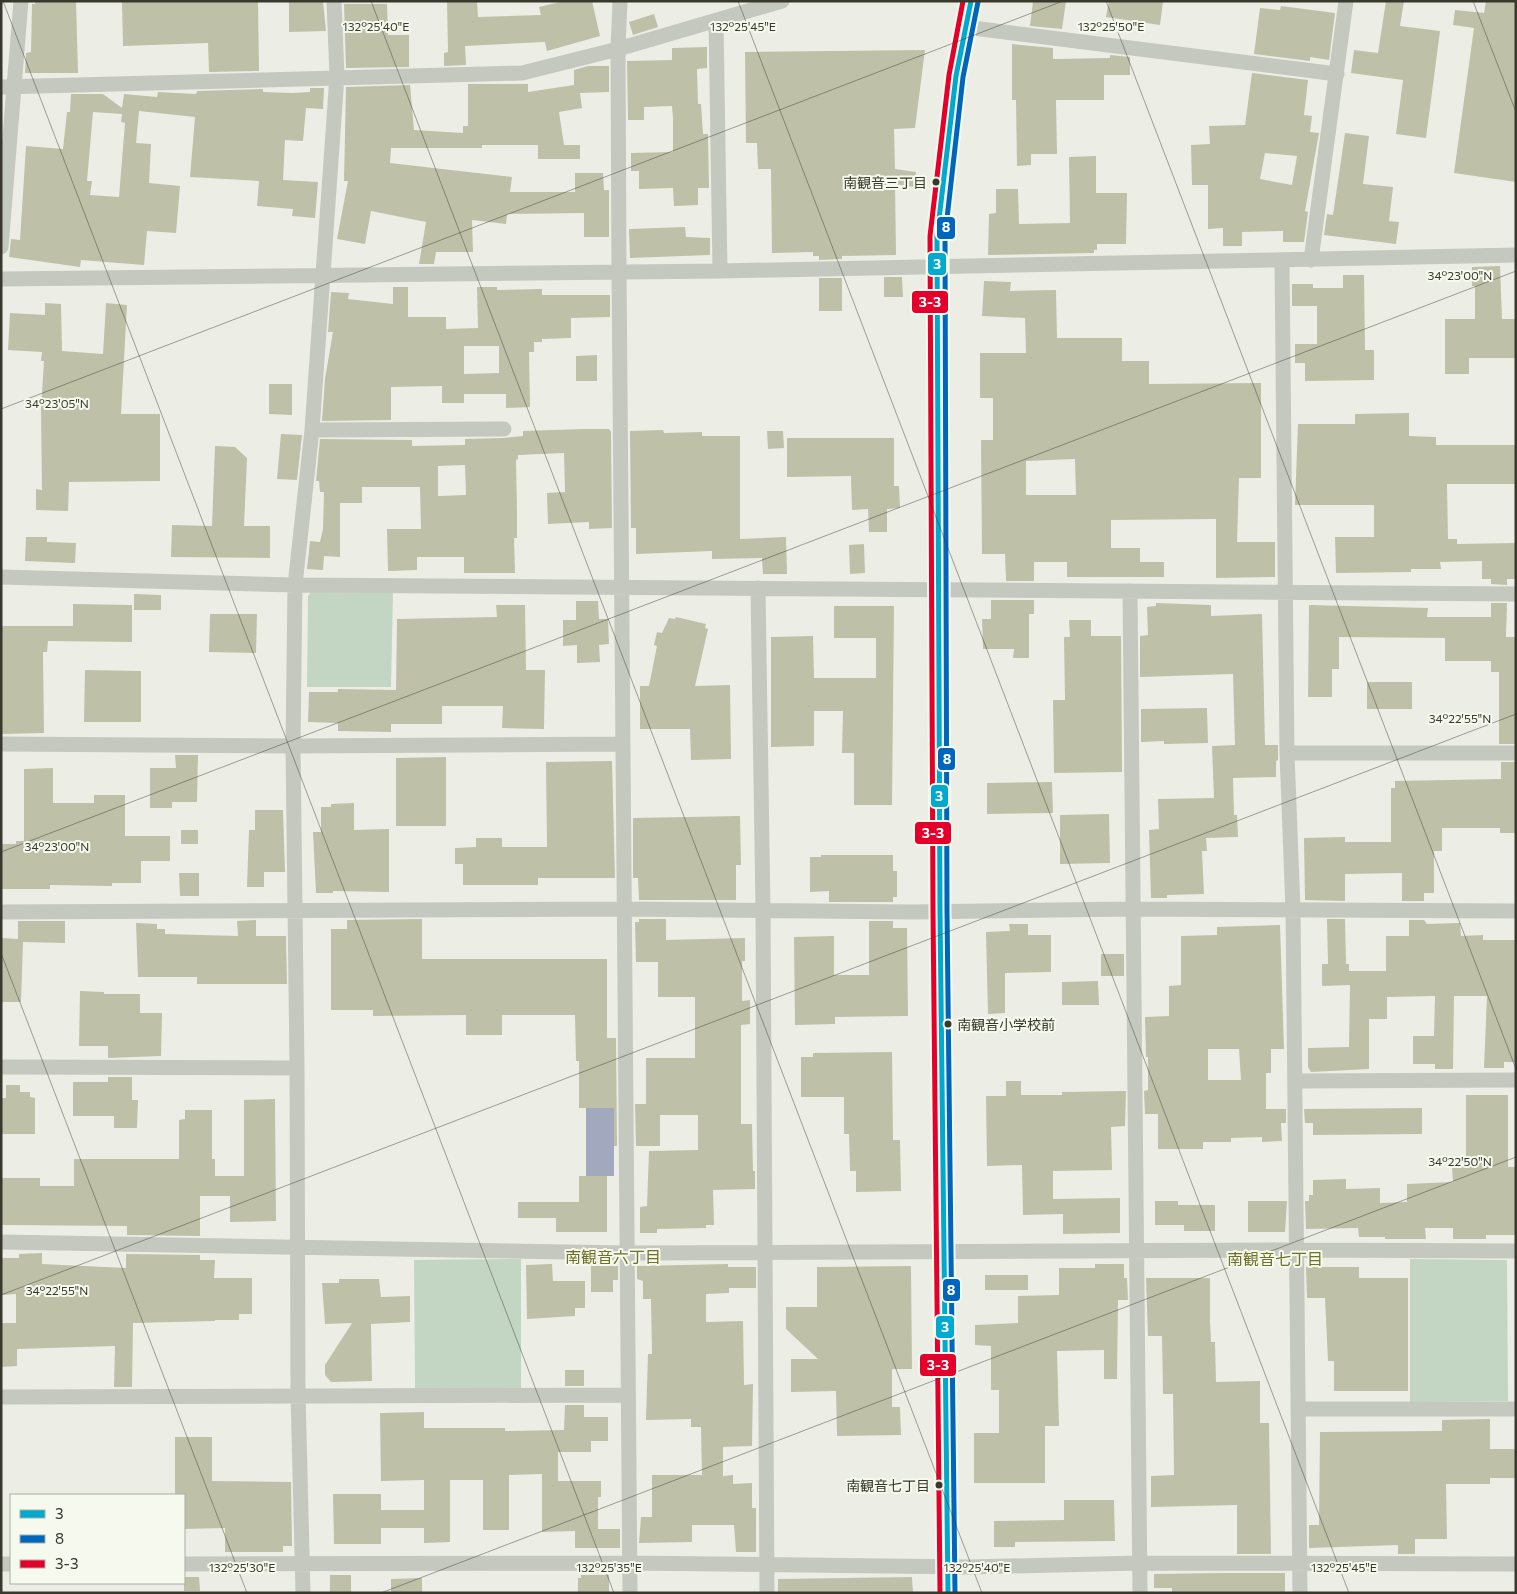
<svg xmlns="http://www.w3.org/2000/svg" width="1517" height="1594" font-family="Commissioner,'Noto Sans JP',sans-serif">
	<rect width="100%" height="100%" fill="#eceee6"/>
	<!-- green -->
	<path fill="#c3d5c3" d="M311,592L393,593L391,687H307L308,596Z
		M521,1259V1388L415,1389L414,1260Z
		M1410,1259L1507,1260L1508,1401L1410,1402Z"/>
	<!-- water -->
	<path fill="#a2a8be" d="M586,1108H614V1176H586Z"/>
	<!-- building -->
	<path fill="#bfc0a8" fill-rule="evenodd" d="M35,1H76L78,73H25L26,53L31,52L32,4H35Z
		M122,1H258L259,71L209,72L208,43L123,46Z
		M289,1H323L326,31L289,32Z
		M447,1H477L478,17L541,15L539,7L564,1H592L600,36L547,51L545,42L465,46L466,65L444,66V53L448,52Z
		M1033,1H1066L1062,29L1030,26Z
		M1109,1H1163L1160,25L1106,17Z
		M1386,1H1404L1400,26L1440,31L1426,138L1396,134L1403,80L1351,73L1354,50L1378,53Z
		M1486,1H1516V182L1454,173L1474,28L1453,25L1455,10L1484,13Z
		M344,4H387L388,35H409V67L346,68Z
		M1281,6L1335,13L1329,60L1310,57V61L1254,54L1260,8L1280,10Z
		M654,14L658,27L633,35L629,22Z
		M1012,44L1053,48V59L1110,58V55L1130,57V75H1104V100H1056L1057,154H1031V165L1017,166L1016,100H1012Z
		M707,47V68L697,69L698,104H701L703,134H708L709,188H698V205L674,206L673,188L639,189V171H631V153L673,152V119L672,106L644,107V120H628L627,61L672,60V48Z
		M925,50L915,128L894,129L895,169L916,172L914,187L895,184L896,255L842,256V259L819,260V256H813V252L772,253L771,169H758L757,143H746L745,52Z
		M588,66H609V92L580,93L582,108L559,112L564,145H580V159H538V145H482V148H391L390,163L512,177L510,192H575V173H603L604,190H609V237H584V213L507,214L506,224L472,220L473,252H436L434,264H419L426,222L371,211L365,244L337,239L348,181H344L346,87L410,85L414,130L463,133V126H468V84H528V92L574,85V70Z
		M1252,73L1308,80L1304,115L1312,116L1310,132L1319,133L1305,211L1308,212L1304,242H1283V231L1242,232V246H1223V228L1208,229V185H1192L1191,145L1210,144L1209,126L1245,125ZM1265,153L1297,156L1292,185L1260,179Z
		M310,88H324L323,109L306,108L303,141L285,140L283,180L318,182L315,218L292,216L293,209L257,206L259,181L190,177L195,117L139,111L136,143L151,144L149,183L180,186L176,233L147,231L144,265L81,260L80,267L9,257L11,239L20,240L26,146L63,149L67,112H70L71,94H103L122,108L124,94L157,97L158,92L196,94L197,91L263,89V92L293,93L310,92ZM93,112L122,114L121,122L125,123L119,197L90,195L92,181H87Z
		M1345,133L1369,136L1363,184L1393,187L1389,221L1399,222L1396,244L1324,235L1327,214L1333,215Z
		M1096,156V193H1127L1126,244H1097V250H1094V253L988,255L989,214L996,213V189H1018L1019,224L1070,223L1069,157Z
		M685,227L686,237L710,238V255L630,258L629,229Z
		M1500,266L1502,319H1516V358H1469V374H1445V319H1475V286H1472V267Z
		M1343,275H1364L1365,350H1374V380L1305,381V363H1295V344H1317V306H1292V284H1313V288H1343Z
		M884,277H902L903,297H884Z
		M819,278H842V311H819Z
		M984,281L1011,282L1010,291L1056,290L1057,338H1122V361H1149V384L1261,383V478H1239L1237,542H1275V577L1216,578V519L1111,520V548H1140V562H1164V577H1067V562H1034V581H1006L1005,554H982L981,440H993V398H980V353H1026L1025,318L982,316ZM1075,459L1076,495H1026V461Z
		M393,287H408V317H446V329L478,328L477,287H497V290L542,289V295H610V317L571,318V338L542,339V342H534V352H529L530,407L506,408V394H464V403H442V386L391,387V420L322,421L325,379L333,332H328L331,292L349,293L348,299L393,304ZM464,346H499V373L464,374Z
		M45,303L61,304L62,351L103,354L106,303L127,305L121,414H160V481L69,482L68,511L36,510V489L42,490L41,409L44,361H41L42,352L8,350L10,313L45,315Z
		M597,355V381H576V356Z
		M269,384H292V415L269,414Z
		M1409,413V436L1436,437V445H1516V484H1447L1448,539H1457V544L1516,543V579H1507V585L1491,584V579H1482V561L1440,562L1441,569H1411V572L1336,573L1335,537H1374V505H1295L1298,424H1355V414Z
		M584,429H609L611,432L612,528L589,529V522L548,524L547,493L565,492L564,453L518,455V459L516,460L517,512V538H514L515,573H464V557H417V570L388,571L387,529H421L420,487H362V503H340V557L324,556L323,570L307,569L310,541L320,542L323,529L324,492H320L319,481H316L320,439L412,440V446L465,445V439L504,438L523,436V431ZM465,465L466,495L438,496V466Z
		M663,430L664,433L702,432V436H740V539L786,537L787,574H763L762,558L712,559V551L636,554V528H631L630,431Z
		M767,431H783L784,448L768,449Z
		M281,434L302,435L297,480L277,479Z
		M787,438H894V486H899L900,508L887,509V532H869L868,509L852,510L851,476L787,477Z
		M215,446L235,447L247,458L244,526H270V558L171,557L172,525L212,526Z
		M26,537H47V542L76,543L75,563L25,561Z
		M864,544L865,573L850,574L849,545Z
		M134,594L161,595V610H134Z
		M991,600H1034V614H1029V658H1013L1014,649H983L982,619H991Z
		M576,601H598L599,619H608L609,644L599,645L600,662L577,663V645L563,646V620H576Z
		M1156,603L1211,605V616L1262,614L1265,745H1278V760L1276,761V777L1233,778L1234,815H1237L1238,837L1206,838L1207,851H1202L1204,894L1167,895V898H1151L1149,830L1159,829L1158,799L1214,798L1212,746L1235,745L1233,674L1140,677V636L1148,635L1147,607L1156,606Z
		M1491,603H1507L1506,637H1516V744H1499V672H1491V661H1445V638L1339,637V669H1332V697H1308L1309,605L1428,608L1427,617H1491Z
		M73,604L132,605V642L48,641L47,652H43L44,733L1,734V626H73Z
		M496,605H525L526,670H545L544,729L502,728L503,706H442V724H391V732L338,731V723L308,722L309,692H338V689L396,690L397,619L497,617Z
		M834,606H894L892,805H854V753H842L843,711H814V746L771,747V637L813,636L814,678H876V638H834Z
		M210,614H257L256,653L209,652Z
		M676,617L706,624L705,628L708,629L695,686L730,685L731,759L691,760L690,729H640V686H649L657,646L654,645L657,632L662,633L669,618L675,619Z
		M1069,620H1091V636H1121L1122,772L1054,773L1053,700H1065L1064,637H1070Z
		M85,670L141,671V722H84Z
		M1367,682H1412V709H1367Z
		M1207,708L1208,743L1164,744V741L1141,742V709Z
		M175,755H198L197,802H172V808H150V768H176Z
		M446,757V826H396V758Z
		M612,761L615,878H538V885H463V864H455V848L476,847V838H502V847H547L546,762Z
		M1501,762H1515L1516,833H1500V828H1442V851H1434V893H1424V901H1402V873L1345,874V901L1305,900L1304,838L1345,837V842H1391V788H1395V781L1501,779Z
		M53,768V803H94V795H125V836H170V861H141V883H112V886L50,885V889H1V844H16V841H24V769Z
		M1052,782L1053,813L987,814V783Z
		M354,803V830L389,829V892L333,891V893H316L313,832H321V807H331V804Z
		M255,810H283L285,872H264V887H247L249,830H255Z
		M1109,814L1110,863L1060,864V815Z
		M740,816L741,865H736V900H639L638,878H633V818Z
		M181,830H198V844H181Z
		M821,855H893V871H897V897H893V902H829V891L810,892V857H821Z
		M179,873H199V896H180Z
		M422,919V959H607V1038H616L617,1146H614V1108H579V1061H576L575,1015H502V1035H466V1015L373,1016V1010H331V929H347V920Z
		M639,919H666V940L745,938V961H742V1001L750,1000V1024L741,1025V1124H752L753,1171H755V1189L713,1190L714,1225H706V1228L657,1229V1233H640V1207L647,1206L649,1151L698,1150V1115H660V1146H636L635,1104H646V1058H695V997H658V962H636L635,922H639Z
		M1327,919H1345L1346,964H1349V971H1386V936H1409V920H1424L1427,924L1460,923L1461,936L1483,935V940H1516V1062H1504V1068H1484L1487,996H1454L1453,1069H1435V1064H1413V1036H1434L1435,996L1387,997V1019H1369V1069L1311,1072L1308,1067V1048L1349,1047L1350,985L1322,986V964H1328Z
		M256,920V936H286L287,984H197V977H138L136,923L157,924V929H165V934L238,936L237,921Z
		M18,921H65V943L23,942L21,1002H1V938L18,939Z
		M869,921H893V928H907L908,1016L835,1017V1024L795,1025L794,937L834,936V975H869Z
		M1009,924H1028V935H1051V972L1005,973V1013L988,1014L986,932L1010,931Z
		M1280,925L1284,1049H1271V1073H1266V1109H1286V1123H1281L1282,1141L1262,1142V1137L1231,1138V1142H1203V1149H1158V1114H1145L1144,1091L1148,1090V1057H1146L1145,1017L1169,1016V986L1181,985V936L1217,935V927ZM1208,1049H1239L1241,1080H1208Z
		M1101,954H1124V976H1101Z
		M1098,981L1099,1005H1062V982Z
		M80,991L104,992V994H140V1013H162L161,1056L108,1058V1046H79Z
		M892,1052L893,1140H900L901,1191L856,1192V1171H850L849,1134H844V1097H801V1057H813V1053Z
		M108,1077H132V1100H138L137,1128H114V1116H73V1082H108Z
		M1006,1081H1021V1095H1062V1092L1126,1091L1125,1126L1111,1127L1112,1170L1053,1171V1199L1120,1198V1233L1063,1234V1214L1023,1215L1022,1165L987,1166L986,1096H1006Z
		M6,1085H20V1092H30V1097L35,1098V1134H1V1098H6Z
		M1466,1095H1508V1167H1516V1235H1486V1239H1453V1228H1425L1426,1239H1385V1237H1359L1358,1228L1306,1229L1305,1201H1309V1195H1313V1180L1346,1179V1189L1380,1188V1203L1407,1202V1184L1453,1182L1452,1167H1466Z
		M275,1099L276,1221L230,1222V1196H200V1236L127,1235V1226L1,1225V1178H40V1186H74V1159H179V1120L185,1119V1110H212V1159H215V1176H244V1100Z
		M1422,1108V1134L1313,1135V1123H1305L1304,1109Z
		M579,1176H607V1232H556V1218H518V1202H579Z
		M1155,1201H1178V1205H1215V1231H1184V1225H1155Z
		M1248,1201H1287L1285,1232H1248Z
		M42,1253V1264L126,1268V1254L200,1255V1260H215L214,1278H252V1314H239V1320H215V1321L133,1323L132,1387H114L115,1346L17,1349V1366L1,1367V1323H16V1294L1,1295V1258H19V1254Z
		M552,1264L553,1281H585V1308H575V1316L527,1319L526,1265Z
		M728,1264V1267H756V1288H729V1293L706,1294V1322L743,1321L744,1385L753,1384L752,1446L723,1447V1476L733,1475V1484L752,1483V1508H756V1552H736L734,1525H692V1542L639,1543L641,1517H652V1475H702L701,1427H691V1419L646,1420L648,1354H652L651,1299H643V1281L637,1279V1266Z
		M1095,1264H1124V1278H1127L1128,1300H1118L1117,1379H1104V1350L1057,1351L1059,1426H1045V1483H974V1433H999V1390H991V1346L975,1345V1325L1018,1323V1296L1059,1295V1268H1095Z
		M591,1266H618V1280H613V1292H591Z
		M911,1266L912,1369H892V1407H900L901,1435L837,1436L836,1391L791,1392V1359H818L786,1329V1307H817V1267Z
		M1306,1267H1359V1278H1408V1391H1334V1361H1328L1325,1298H1307Z
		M985,1275H1028V1290H985Z
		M1146,1278H1210V1322L1211,1342H1215L1216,1382L1260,1381V1423H1269L1271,1554H1237V1505L1151,1507V1476L1174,1475L1173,1394H1163L1162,1336H1148Z
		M339,1279H379L381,1297L410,1296V1322L371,1324L372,1381L331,1382L325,1375V1365L352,1323L325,1324L322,1283H339Z
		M565,1370H584V1386H565Z
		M565,1405H584V1417H608V1441H591V1452H558V1481H601V1497H598V1529H620V1548H575V1531L542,1532V1474L509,1475V1530H483V1480H450V1542L424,1543V1528H381V1544H334L333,1494H381V1510H424V1480L381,1481L380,1413L424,1412V1428H505V1431L564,1430Z
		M1490,1419V1449H1516V1478H1490V1484H1446L1447,1539H1415V1554H1398V1545L1309,1548V1525H1319L1320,1432L1442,1431V1420Z
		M175,1437H212V1481L291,1482L292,1546H283V1552H225V1528L184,1529V1495H175Z
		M1064,1500H1114L1115,1541L1015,1542V1547H994V1521L1064,1520Z
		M1223,1573H1285V1593H1172V1588H1154V1574Z
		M330,1575H351V1593H330Z
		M581,1575H609V1593H578V1578H581Z
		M184,1577H199L200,1591H184Z
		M912,1577L913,1593H778V1579Z
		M422,1578V1593H391V1579Z"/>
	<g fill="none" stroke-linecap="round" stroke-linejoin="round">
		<!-- street -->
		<path stroke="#c5c8be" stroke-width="15" d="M620,1L618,49L619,270L630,1593
			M716,22L720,271
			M965,27L1337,74
			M1,87L522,73L618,49L782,1
			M1,247L21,1
			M1311,260L1346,1
			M1282,261L1287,753L1293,910L1300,1593
			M1,279L720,271L1516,255
			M312,430L504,429
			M1,577L295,585L1516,594
			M758,588L763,910L767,1593
			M1130,591L1140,1593
			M1,744L293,746L623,744
			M1287,753H1516
			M1,912L623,909L913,912L1132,909L1516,911
			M1,1067L297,1068
			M1295,1081L1516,1080
			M1,1242L627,1253L1296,1250L1516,1251
			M1,1397L627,1395
			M1299,1409H1516
			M1,1564H11
			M184,1564L630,1563L969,1567L1139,1563L1516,1564
			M303,1593L298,1394L297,1068L293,746L295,585L312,430L337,76L334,1"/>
		<!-- secondary -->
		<path stroke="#b6b8ae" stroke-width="21" d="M948,1593L940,911L937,236L956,76L971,1"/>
		<defs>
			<path id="bus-1" d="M948,1593L940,911L937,236L956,76L971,1"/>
			<path id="bus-2" d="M955,1593L947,911L945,236L963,77L978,2"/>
			<path id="bus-3" d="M940,1593L933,911L930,236L949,75L963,1"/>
		</defs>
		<!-- bus-1 casing -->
		<use href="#bus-1" stroke="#f6faee" stroke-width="9"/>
		<!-- bus-2 casing -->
		<use href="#bus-2" stroke="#f6faee" stroke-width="9"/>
		<!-- bus-3 casing -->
		<use href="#bus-3" stroke="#f6faee" stroke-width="9"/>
		<!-- bus-1 -->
		<use href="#bus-1" stroke="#00a9ce" stroke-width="5"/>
		<!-- bus-2 -->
		<use href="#bus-2" stroke="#0065bd" stroke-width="5"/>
		<!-- bus-3 -->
		<use href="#bus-3" stroke="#e4002b" stroke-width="5"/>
	</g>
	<!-- ticks -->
	<path fill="none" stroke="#38392c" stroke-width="1" stroke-opacity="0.45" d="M3,1L614,1593M371,1L982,1593M738,1L1349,1593M1106,1L1516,1069M1473,1L1516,112M1,409L1063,1M1,852L1516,271M1,953L247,1593M1,1295L1516,714M381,1593L1516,1157"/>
	<!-- markers -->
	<g fill="#38392c" stroke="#f6faee" stroke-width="2">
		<circle cx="936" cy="182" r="4.5"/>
		<circle cx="948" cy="1024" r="4.5"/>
		<circle cx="939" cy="1485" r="4.5"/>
	</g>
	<g text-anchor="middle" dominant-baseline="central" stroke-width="4" stroke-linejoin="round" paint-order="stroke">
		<!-- bus labels -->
		<g font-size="14" fill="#38392c" stroke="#f6faee" text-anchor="end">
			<text x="927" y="182">南観音三丁目</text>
			<text x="957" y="1024" text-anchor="start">南観音小学校前</text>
			<text x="930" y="1485">南観音七丁目</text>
		</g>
		<!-- neighbourhood labels -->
		<g font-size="16" fill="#6f7126" stroke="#f6faee">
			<text x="613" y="1256">南観音六丁目</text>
			<text x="1275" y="1258">南観音七丁目</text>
		</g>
	</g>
	<g font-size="12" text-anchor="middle" fill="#38392c" stroke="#f6faee" stroke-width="4" stroke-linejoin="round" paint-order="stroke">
		<text x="376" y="31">132°25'40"E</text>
		<text x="743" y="31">132°25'45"E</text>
		<text x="1111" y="31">132°25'50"E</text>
		<text x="1460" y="280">34°23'00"N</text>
		<text x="57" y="408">34°23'05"N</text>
		<text x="1460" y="723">34°22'55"N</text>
		<text x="57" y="851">34°23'00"N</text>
		<text x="1460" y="1166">34°22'50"N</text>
		<text x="57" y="1295">34°22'55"N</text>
		<text x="242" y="1572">132°25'30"E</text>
		<text x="609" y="1572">132°25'35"E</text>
		<text x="977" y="1572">132°25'40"E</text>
		<text x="1344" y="1572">132°25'45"E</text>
	</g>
	<g stroke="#f6faee" stroke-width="2">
		<rect x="936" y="216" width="20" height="24" rx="5" fill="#0065bd"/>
		<rect x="927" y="252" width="20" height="24" rx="5" fill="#00a9ce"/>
		<rect x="911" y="290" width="38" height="24" rx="5" fill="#e4002b"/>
		<rect x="937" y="747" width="19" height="24" rx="5" fill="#0065bd"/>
		<rect x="930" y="784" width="19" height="24" rx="5" fill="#00a9ce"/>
		<rect x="914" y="821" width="38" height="24" rx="5" fill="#e4002b"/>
		<rect x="942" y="1278" width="19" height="24" rx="5" fill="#0065bd"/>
		<rect x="935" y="1315" width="20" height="24" rx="5" fill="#00a9ce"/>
		<rect x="919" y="1353" width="38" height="24" rx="5" fill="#e4002b"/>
	</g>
	<g font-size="14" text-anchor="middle" font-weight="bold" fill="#fff">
		<text x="946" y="232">8</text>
		<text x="937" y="269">3</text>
		<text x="930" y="307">3-3</text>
		<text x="947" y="764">8</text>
		<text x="939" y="801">3</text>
		<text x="933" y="838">3-3</text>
		<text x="951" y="1295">8</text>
		<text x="945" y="1332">3</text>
		<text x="938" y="1370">3-3</text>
	</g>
	<!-- border -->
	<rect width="1517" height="1594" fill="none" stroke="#38392c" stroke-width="5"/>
	<!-- legend -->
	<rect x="10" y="1494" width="175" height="90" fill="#f6faee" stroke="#aaada0"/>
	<rect x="20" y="1510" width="25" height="8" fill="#00a9ce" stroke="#aaada0"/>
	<text x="55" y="1519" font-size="15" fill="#38392c">3</text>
	<rect x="20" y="1535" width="25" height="8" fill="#0065bd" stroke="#aaada0"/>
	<text x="55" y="1544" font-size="15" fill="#38392c">8</text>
	<rect x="20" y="1560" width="25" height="8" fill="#e4002b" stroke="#aaada0"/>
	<text x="55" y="1569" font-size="15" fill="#38392c">3-3</text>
</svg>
